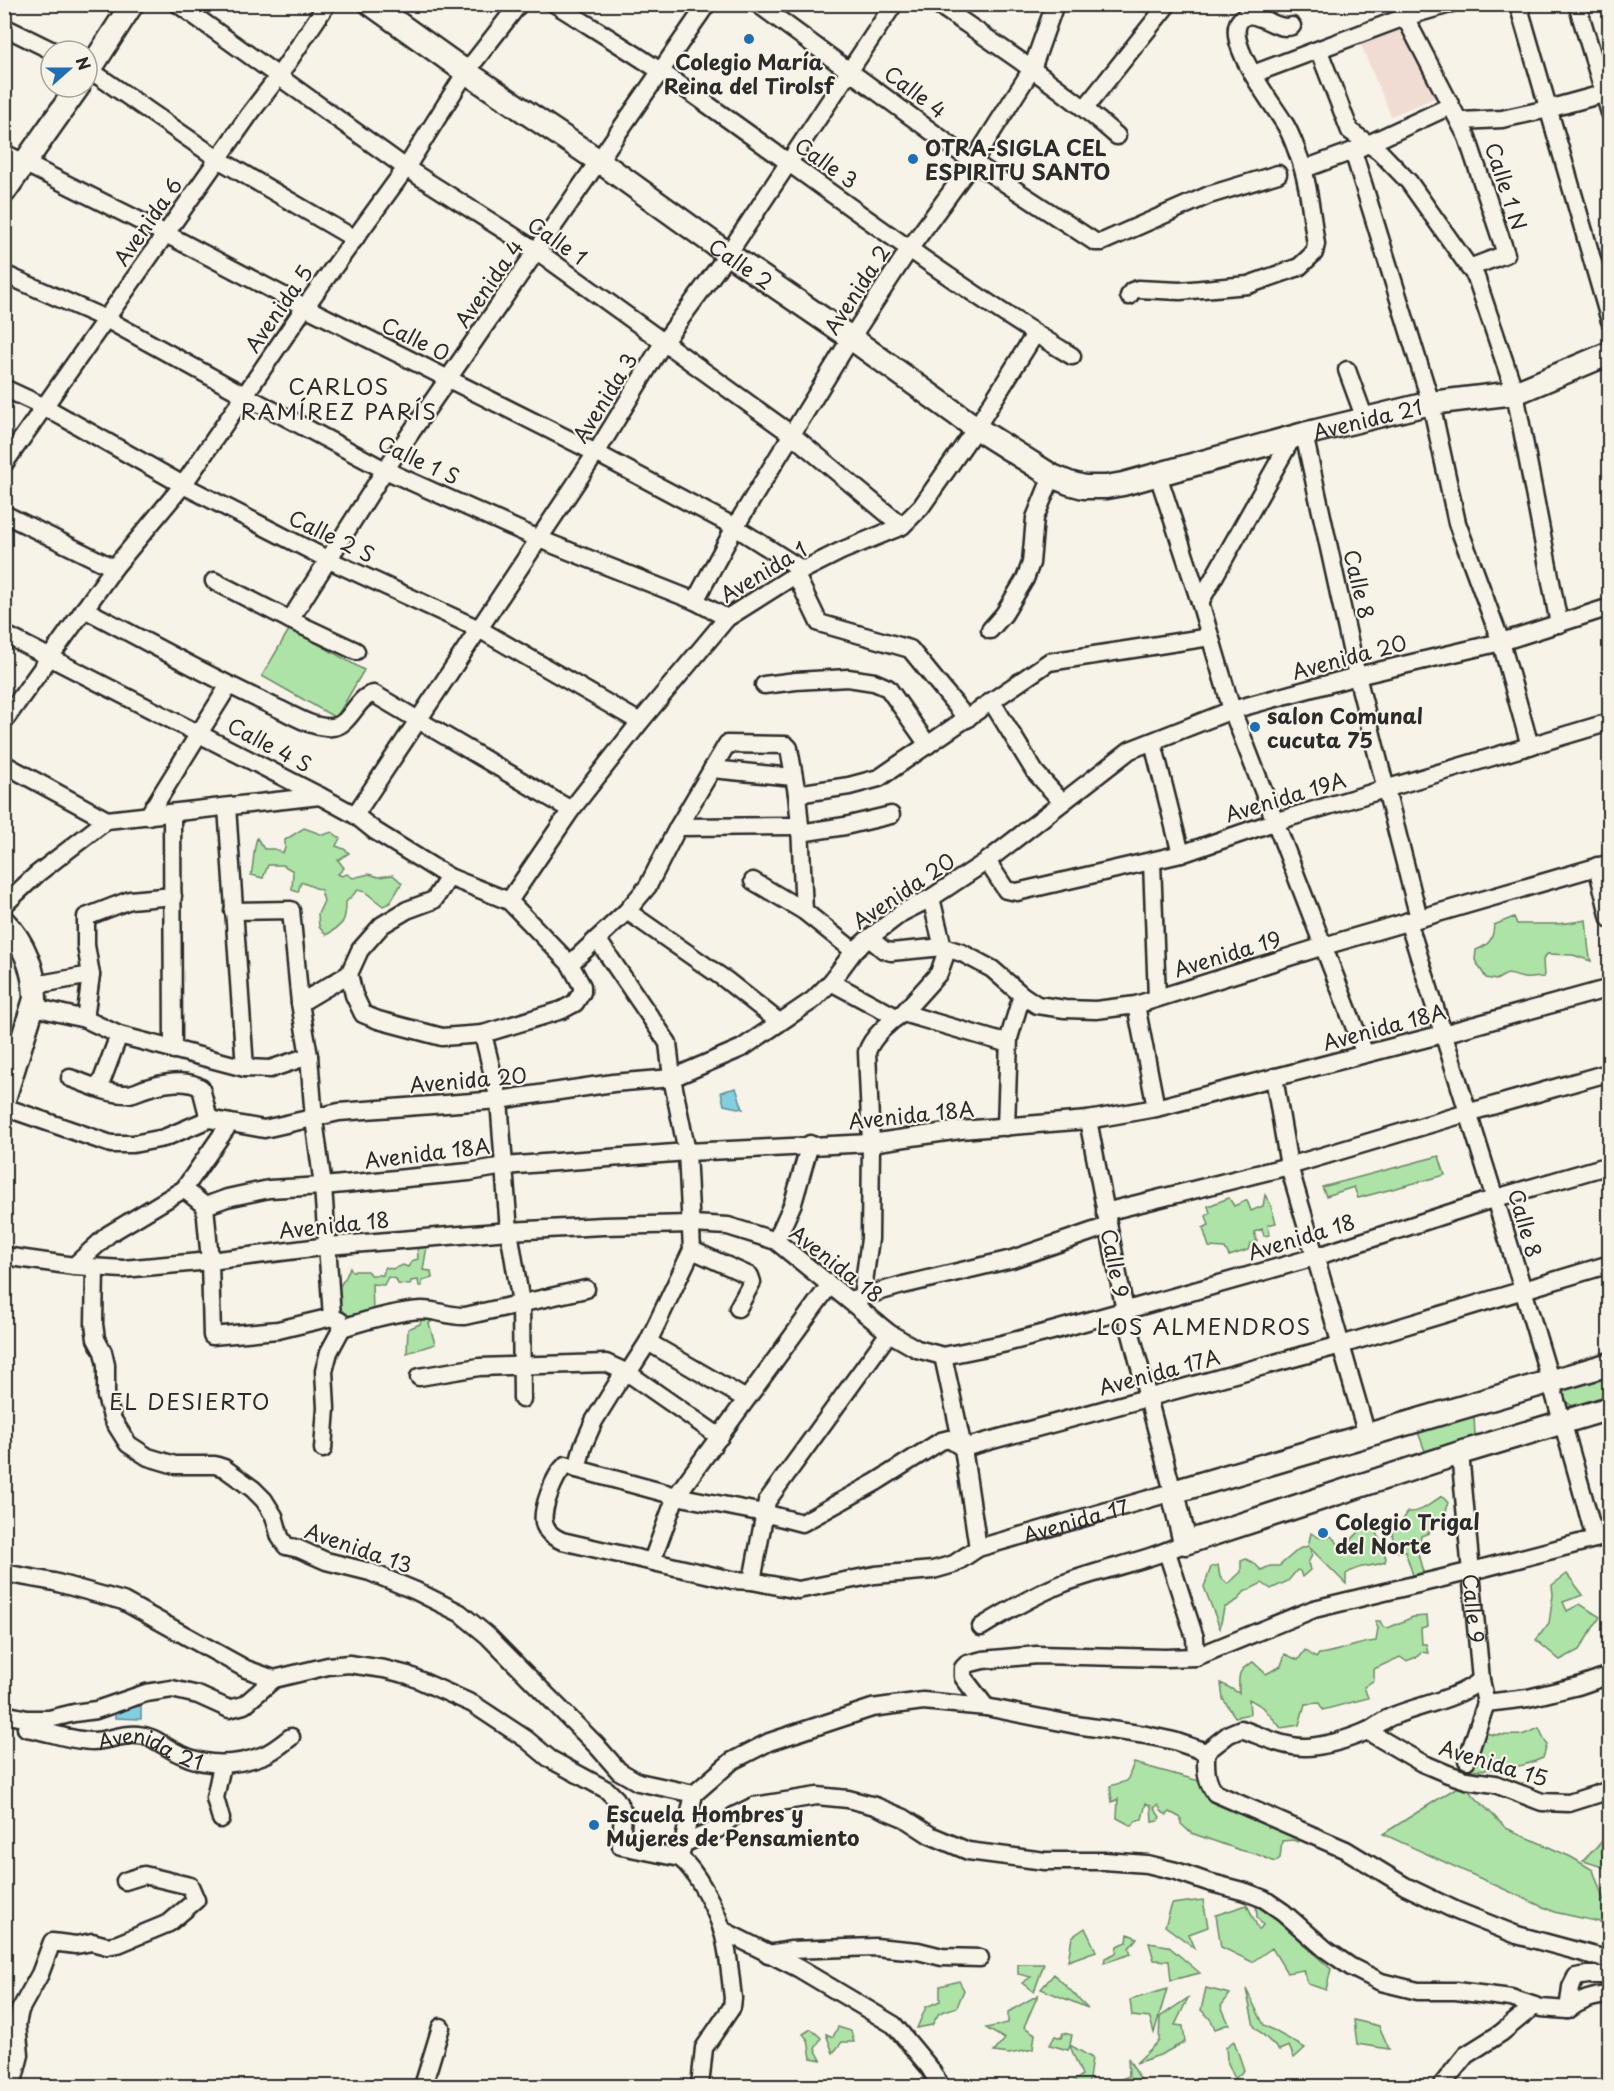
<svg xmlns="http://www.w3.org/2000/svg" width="1614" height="2091" font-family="'Playpen Sans',sans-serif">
	<rect width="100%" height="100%" fill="#f7f3e8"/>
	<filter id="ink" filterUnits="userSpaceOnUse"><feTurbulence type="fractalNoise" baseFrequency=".0167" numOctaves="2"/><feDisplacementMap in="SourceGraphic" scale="12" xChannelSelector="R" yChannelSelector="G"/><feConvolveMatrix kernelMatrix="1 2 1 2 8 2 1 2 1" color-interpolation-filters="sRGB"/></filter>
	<g filter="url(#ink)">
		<!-- built -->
		<path fill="#f1dcd4" d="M1405,21L1437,97L1391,116L1359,40Z"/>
		<!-- green -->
		<path fill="#ade3a6" stroke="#6c8768" stroke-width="1.5" d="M290,628L364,670L336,718L262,676Z
			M304,828L323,835L332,832L340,838L336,846L344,849L349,853L338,860L344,868L338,874L342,876L347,874L353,878L369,874L378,877L393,875L402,883L390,903L383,906L365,892L358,890L346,902C346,922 343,925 326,935L319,927L318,914L324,901L321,890L301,882L298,892L292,890L293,871L283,865H268L263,878L251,875C254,863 253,850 257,838L264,849H275L283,853L285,848V840Z
			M1514,917L1517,924H1520C1543,924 1564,925 1586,920C1588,935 1587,947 1591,961L1573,955L1547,954L1543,960L1544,977C1538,977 1530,979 1524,978C1507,975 1513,970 1496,980L1486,978L1475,960L1476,950C1489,945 1493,940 1494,925Z
			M1439,1156L1445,1175L1358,1198L1354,1187L1326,1196L1322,1187Z
			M1265,1195L1270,1203L1276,1223L1268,1225L1270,1235L1264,1236L1262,1229L1254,1232L1257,1241L1250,1244L1248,1250L1229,1256L1225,1248L1209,1247L1203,1228L1209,1225L1206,1216L1210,1213L1208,1206L1229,1198L1234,1206L1247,1200L1251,1211L1263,1206Z
			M417,1245L427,1246L423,1270L431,1271L432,1278L422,1281V1286H419L418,1280L411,1281L410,1285L398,1284L396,1279L388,1277L384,1285L372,1284L373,1310L345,1321L332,1297L346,1277L350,1267L352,1271H367L371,1275H383L385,1267L392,1269L403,1265L408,1267L412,1261L418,1259Z
			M423,1314L439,1317L429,1323L435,1344L407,1353L408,1329L420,1324Z
			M1609,1367V1401L1576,1408L1562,1400L1561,1386Z
			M1491,1406L1474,1416L1475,1436L1425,1451L1415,1424Z
			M1442,1496L1448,1503C1446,1516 1444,1521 1432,1525L1429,1533L1421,1536L1418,1554L1423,1572L1414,1578L1405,1551L1398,1552C1393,1543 1390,1534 1394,1524L1402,1521L1408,1512C1422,1513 1431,1503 1442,1496Z
			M1367,1525L1376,1529L1386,1558L1385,1562C1369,1568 1361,1564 1346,1574V1584L1309,1547L1312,1555L1308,1563L1310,1570L1302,1577L1300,1571L1297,1570L1288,1581L1271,1589L1262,1583L1244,1592L1238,1600L1224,1608L1220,1628L1204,1587L1211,1567L1218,1565L1220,1577L1228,1584L1241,1572V1561L1246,1559L1254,1563L1261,1570L1270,1566H1279L1299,1549L1308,1546L1311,1533C1318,1538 1322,1539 1331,1536L1341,1547C1352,1542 1357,1532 1367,1525Z
			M1567,1574L1583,1595L1563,1602L1567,1611L1580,1604L1600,1617L1579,1650L1560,1660L1536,1640L1549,1623L1553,1595L1552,1585Z
			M1427,1616L1428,1626L1421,1628L1422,1644H1426L1428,1653L1421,1652L1417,1657L1406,1661L1400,1657L1374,1669V1680L1364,1687L1368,1698L1323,1710L1319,1703L1305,1704L1299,1725L1281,1728L1263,1707L1249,1699L1250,1714L1235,1717L1223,1699L1221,1683L1239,1693C1239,1676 1236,1671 1253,1662L1266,1674L1281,1666L1285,1654L1298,1660L1305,1650L1316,1658L1319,1654C1338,1652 1357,1643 1376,1641L1378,1628L1375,1621H1380L1383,1627L1388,1628L1413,1617Z
			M1539,1728L1547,1745L1543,1758C1517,1770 1496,1769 1468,1770L1473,1753L1479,1752L1481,1748L1477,1746L1482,1730C1493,1737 1493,1734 1505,1735C1522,1736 1523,1735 1539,1728Z
			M1134,1763L1203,1782L1302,1833L1298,1842L1293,1840L1282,1841L1280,1858L1275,1862L1256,1854L1240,1850L1191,1833L1181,1824V1818L1170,1812L1167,1815L1162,1812L1158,1805L1154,1808L1160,1817L1158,1821L1152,1822L1151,1806L1146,1803L1142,1819L1136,1821L1132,1826L1117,1818L1118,1799L1112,1802L1110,1786L1127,1781Z
			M1462,1784L1506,1828L1571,1857L1593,1870L1604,1901L1609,1903V1924L1554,1912L1383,1834Z
			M1606,1837L1609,1839V1869L1583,1861Z
			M1203,1900L1208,1927L1189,1934L1195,1948L1165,1926L1172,1904Z
			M1256,1903L1311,1926L1302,1943L1331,1969L1326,1990L1308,1984L1303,1970L1287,1973L1272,1948L1252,1962L1221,1947L1216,1915L1247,1905L1259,1930L1263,1925L1257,1917Z
			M1085,1928L1096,1951L1068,1961L1072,1937Z
			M1128,1934L1137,1938L1129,1948L1131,1954L1104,1963L1105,1958L1116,1953L1117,1946L1127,1942Z
			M1149,1943L1168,1946L1200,1973L1171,1980L1169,1961L1154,1960Z
			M1018,1964H1044L1034,1992L1022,1983L1031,1977L1018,1974Z
			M1054,1974L1088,2008L1041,1989Z
			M959,1981L964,1990L957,2007L939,2013L932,2025L917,2028L926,2007L940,2001V1986Z
			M1206,1988L1230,1994L1221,2006L1229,2024L1215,2029L1211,2020L1201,2010Z
			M1167,1989L1154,2033L1150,2018L1132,2016L1130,2000Z
			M1246,1989L1264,2025L1305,2048L1294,2058L1289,2046L1279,2050L1254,2026Z
			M1038,1995L1024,2027L1035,2034L1033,2049L1009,2054L994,2052L1005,2039L986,2028L1008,2023V2012Z
			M1188,1998L1175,2025L1183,2026L1185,2042L1160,2055L1136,2063L1159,2041L1160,2017Z
			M1354,2020L1379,2026L1389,2049L1357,2044Z
			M838,2027L851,2031L854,2042H842L833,2053L826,2034L833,2037Z
			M811,2029L821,2038L815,2049L821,2060L811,2058L808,2040L803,2034Z
			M1063,2033L1072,2035L1070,2045L1092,2058L1088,2086H1069L1082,2075L1070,2046L1068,2050L1050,2045L1055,2036L1061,2038Z
			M1234,2041L1244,2070L1235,2079L1227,2061L1226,2047Z
			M1128,2058L1142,2082L1131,2086H1120L1119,2080L1129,2076Z"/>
		<!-- water -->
		<path fill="#82cfe2" stroke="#5f8d99" stroke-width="1.5" d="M736,1088L743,1109L724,1105L721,1092Z
			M115,1706H141V1719L115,1718Z"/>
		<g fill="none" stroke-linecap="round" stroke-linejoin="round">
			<defs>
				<g id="minor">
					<path d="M178,4L406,168L537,251L791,434L902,526"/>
					<path d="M555,4C591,27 628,49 663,73C799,168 930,270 1072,356"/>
					<path d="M758,4L973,162L1095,242H1102L1209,195L1278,174"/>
					<path d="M937,4C999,46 1061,87 1117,136"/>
					<path d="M1518,4L1610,321"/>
					<path d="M1577,4L1610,113"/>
					<path d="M1405,17L1467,137L1506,254L1469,268"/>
					<path d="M4,27L53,51"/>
					<path d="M1319,51L1350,131L1380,152L1409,182L1476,277L1515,393L1559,624"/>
					<path d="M87,68L218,159L355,239"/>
					<path d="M1253,74L1405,17L1450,4"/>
					<path d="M1085,108L1168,4"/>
					<path d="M1461,121L1502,119L1548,109L1610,92"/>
					<path d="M1353,151L1431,403L1457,523L1501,642L1530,746"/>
					<path d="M4,153L166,234L305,307L596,453L735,527L803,570"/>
					<path d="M1304,169L1353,151L1450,106"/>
					<path d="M4,274L106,319L244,395L385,470L539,539L695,601L727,618"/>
					<path d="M1129,296L1132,291L1138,289L1180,291L1248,285L1299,267L1314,253L1316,244C1311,214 1309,182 1298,154C1294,143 1290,131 1283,121C1273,104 1217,33 1244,17C1257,9 1276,32 1292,26"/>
					<path d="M1347,370L1365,419"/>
					<path d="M4,388L45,407L183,485L329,560L479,629L640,722"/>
					<path d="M1304,434L1357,676L1419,918"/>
					<path d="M4,464L249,115L278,77L327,4"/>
					<path d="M1158,475L1200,602L1232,710L1365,1054"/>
					<path d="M4,514L114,568"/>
					<path d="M796,575L819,623L910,649L967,719"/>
					<path d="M214,581L290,620L356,651"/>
					<path d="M695,601L735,527L851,338L910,248L973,162L1032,69L1055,4"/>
					<path d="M1200,602L1292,438"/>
					<path d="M84,609C148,642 211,678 277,708C293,715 314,729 332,727C351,726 356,696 374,694L571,810"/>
					<path d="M290,620L385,470L707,4"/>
					<path d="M990,630L1004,614L1025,579L1031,563L1035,518L1052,476"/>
					<path d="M4,634L320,796L355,815L375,831L449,877L509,901L570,964L582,986V992L575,1003L562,1010L483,1034L442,1037L378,1020L363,1014L354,995L349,974"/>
					<path d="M764,685L796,681L848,678L874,682L888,688L928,745"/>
					<path d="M992,702L1035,772L1062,802"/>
					<path d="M4,721L114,568L183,485L305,307L406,168L466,72L519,4"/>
					<path d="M1153,743L1181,854"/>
					<path d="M4,764L107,820"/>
					<path d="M712,769L793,777"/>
					<path d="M797,794L849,786L879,778L1049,662L1210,637"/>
					<path d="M227,807L245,1068"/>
					<path d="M172,813L173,1050"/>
					<path d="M355,815L596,453L663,343L728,254L894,4"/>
					<path d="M148,816L229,685"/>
					<path d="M678,827L800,826"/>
					<path d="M800,833L845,826L891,815"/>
					<path d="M987,861L1006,890L1017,892L1181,854L1274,822L1610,722"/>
					<path d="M1152,862L1157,998"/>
					<path d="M1597,866L1610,919"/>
					<path d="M753,881L804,911L854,951"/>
					<path d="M509,901L571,810L640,722L727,618L803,570L841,551L902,526L921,507L976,428L1035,334"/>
					<path d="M4,905L37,874L107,820L320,796"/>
					<path d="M233,911L291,910L300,1003L309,1056L314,1119L323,1186L332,1317L340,1321L342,1328L329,1352L324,1371L326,1408L323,1449"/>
					<path d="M627,911L726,980L779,1022"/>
					<path d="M1408,921C1472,1127 1539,1331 1595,1539"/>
					<path d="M869,938L884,950L891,952L943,947L962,953L992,969L1022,995L1037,1005L1065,1009L1096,1010L1136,1005L1324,946L1610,863"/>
					<path id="s1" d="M597,939L668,1043L672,1078L687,1152L692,1250L648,1342L628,1373L620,1379L594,1421L583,1446L577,1469L566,1465C555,1474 539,1512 545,1526C548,1534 555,1538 562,1541L732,1580L752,1581L798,1590L875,1575L933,1570L954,1564L978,1548L1173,1492L1125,1311L1088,1120"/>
					<path d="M570,964L627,911L648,886L678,827L727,744L786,745L789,748L797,794L800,826L804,911"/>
					<path d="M831,982L896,1017"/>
					<path d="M35,985L91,975"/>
					<path d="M300,1003L349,974L360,950L382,925L407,910L434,900L449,877"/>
					<path d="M1136,1005L1156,1108"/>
					<path d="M34,1007L85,1019L119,1035L245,1068L270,1069L309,1056"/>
					<path d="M903,1013L1002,1042L1009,1038L1022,995"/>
					<path d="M85,1019L91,975L86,945V917L130,900L173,896"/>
					<path d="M483,1034L499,1100L509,1231L521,1303L522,1399"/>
					<path d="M1274,1077L1289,1166L1367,1435"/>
					<path d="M70,1078C88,1084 109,1095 129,1094C136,1093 144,1088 151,1087C165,1083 188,1079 201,1088L209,1119"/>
					<path d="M99,1088L119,1035"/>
					<path d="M4,1107L111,1144H133L164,1138L209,1119"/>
					<path d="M209,1119L264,1129L339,1112L499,1100L613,1083L672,1078L742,1048L813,1000L831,982L854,951L869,938L903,912L931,898L987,861L1130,750L1232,710L1357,676L1501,642L1610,607"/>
					<path d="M1006,1127L1009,1038"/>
					<path d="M184,1189L205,1206L210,1261L212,1336L278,1330L332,1317"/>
					<path d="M205,1206L227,1198L269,1189L323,1186L469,1172L504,1166L687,1152L871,1143L960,1130L1088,1120L1156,1108L1443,1034L1610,988"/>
					<path d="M1105,1212L1289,1166L1467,1113L1604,1074L1610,1075"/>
					<path d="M776,1241L793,1203L810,1144"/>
					<path d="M692,1250L750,1276L752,1282L738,1308"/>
					<path d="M4,1256L74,1266L123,1269L210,1261L328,1246L509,1231L603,1226L692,1224L728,1226L776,1241L889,1333L917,1349L943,1356L1002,1344L1052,1331L1315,1257L1496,1198L1610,1165"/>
					<path d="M74,1266L109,1234L184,1189L230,1123"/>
					<path d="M95,1268L94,1324L96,1339L103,1352L106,1365V1397L113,1420L128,1444L148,1457L175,1465H215L224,1468L253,1489L264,1500L274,1516L280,1537L286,1546L299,1549L326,1561L370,1572L416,1591L460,1613L488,1636L597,1746L619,1771L638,1782L694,1794"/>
					<path d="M862,1296L870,1239L871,1143L867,1052C872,1037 890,1021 903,1013L939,973L945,956L931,898"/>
					<path d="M853,1299L903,1285L1012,1259L1108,1226"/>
					<path d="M342,1328C367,1320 397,1311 422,1310C437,1310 451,1317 465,1316L586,1289"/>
					<path d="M648,1342L746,1399"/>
					<path d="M943,1356L963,1448L978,1548"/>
					<path d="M419,1377L479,1367L606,1363L628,1373L720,1437"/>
					<path d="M963,1448L1341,1345L1610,1264"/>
					<path id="s2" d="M1460,1453L1481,1680L1486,1703L1467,1760"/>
					<path d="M577,1469L676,1496L764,1513L802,1523L876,1482L941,1441L949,1439L963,1448"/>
					<path d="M1167,1552L1195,1638L1196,1657"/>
					<path d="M652,1561L676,1496L829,1286"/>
					<path d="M4,1573L54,1582L123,1601L246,1669L274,1679"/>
					<path d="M752,1581L767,1501L889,1333"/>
					<path d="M981,1627C1007,1611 1034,1595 1062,1584C1103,1568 1146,1562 1185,1543"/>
					<path d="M1486,1703L1528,1698L1578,1686L1610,1675"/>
					<path d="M986,1707L963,1677V1668L967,1664L983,1660L1037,1655L1165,1658L1196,1657L1314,1609L1472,1571L1610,1535"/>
					<path d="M4,1714L27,1719H49L74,1713L96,1710L146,1693L172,1689L198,1695L229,1709L244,1705L274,1679L328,1666L349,1664L384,1669L408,1675L473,1704L526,1739L550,1759L607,1790L616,1799L623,1811L621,1846L680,1858"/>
					<path id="s3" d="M26,1728C48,1731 70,1741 93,1741C108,1741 124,1733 138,1735C155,1736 165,1748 180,1754C207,1767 236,1766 264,1755C274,1751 283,1743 291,1737"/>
					<path d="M1367,1731L1422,1763L1448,1774L1466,1780L1495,1784L1542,1802L1569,1803L1610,1790"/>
					<path d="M1206,1752C1206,1769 1205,1779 1215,1793L1346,1850L1405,1886L1457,1911L1517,1935L1610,1960"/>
					<path d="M1206,1752L1229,1734L1241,1729C1262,1736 1284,1748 1307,1747C1325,1746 1348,1739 1365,1732C1375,1728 1382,1720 1393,1716C1422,1704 1456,1700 1481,1680"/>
					<path d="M221,1819L215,1798L222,1765"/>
					<path d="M683,1844L718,1829L734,1816L754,1806L817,1796L848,1799L875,1806L904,1818L930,1835L968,1851L1045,1861H1104L1147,1864L1176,1871L1208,1882L1246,1892L1264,1899L1283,1912L1325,1949L1351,1967L1381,1982L1418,1991H1456L1511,1998L1541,2008L1568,2010C1581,2000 1593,1996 1610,1995"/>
					<path d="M722,1930L798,1968L894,2025L929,2067L941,2086"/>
					<path d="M768,1954L790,1950L875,1947L918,1951L942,1957L980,1958"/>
					<path d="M1568,2010L1571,1987L1576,1977L1588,1975H1610"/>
					<path d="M12,2086L20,2055L17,2024L20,2010L40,1974L52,1942L76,1945L92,1942L107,1946L118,1944L169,1923L196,1900L190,1886L144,1875L125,1881"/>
					<path d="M423,2086L441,2027"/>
					<path d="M700,2086L704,2048L732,2007L733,1998C730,1976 729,1951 722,1929C715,1908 697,1871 680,1858L694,1794L732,1761L769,1742L872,1708L923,1701L986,1707L1076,1725L1146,1735L1174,1741L1206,1752"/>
					<path d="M1441,2086L1466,2055L1501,2033L1534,2006"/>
				</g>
				<g id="major">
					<path id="s4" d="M371,4L466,72L599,161L728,254L851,338L976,428L1052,476L1069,483L1084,487H1106L1123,484L1304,434L1431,403L1515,393L1610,353"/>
					<path d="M87,74L132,4"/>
					<path d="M4,192L78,87"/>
					<path d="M4,922C24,942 35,971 35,999L4,1099"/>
					<path d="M1610,1364L1173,1492L1185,1543L1460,1453L1610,1408"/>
				</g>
			</defs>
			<!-- minor casing -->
			<use href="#minor" stroke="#2b2b2b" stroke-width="21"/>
			<!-- major casing -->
			<use href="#major" stroke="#2b2b2b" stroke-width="27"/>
			<!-- minor -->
			<use href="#minor" stroke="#f7f3e8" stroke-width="16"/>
			<!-- major -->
			<use href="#major" stroke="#f7f3e8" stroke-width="22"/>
		</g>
	</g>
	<!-- markers -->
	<g fill="#1f6fb2" stroke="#f7f3e8" stroke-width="2">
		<circle cx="749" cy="39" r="6"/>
		<circle cx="913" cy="159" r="6"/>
		<circle cx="1255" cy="727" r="6"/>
		<circle cx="1323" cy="1533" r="6"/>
		<circle cx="594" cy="1825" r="6"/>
	</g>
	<g text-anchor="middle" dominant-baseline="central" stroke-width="4.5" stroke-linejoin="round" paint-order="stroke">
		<!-- poi labels -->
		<g font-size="21" font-weight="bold" fill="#2b2b2b" stroke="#f7f3e8" text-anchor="start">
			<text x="749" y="61" text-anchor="middle">Colegio María<tspan x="749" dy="24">Reina del Tirolsf</tspan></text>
			<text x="925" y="147">OTRA-SIGLA CEL<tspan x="925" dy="24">ESPIRITU SANTO</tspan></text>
			<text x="1267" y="715">salon Comunal<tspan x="1267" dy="24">cucuta 75</tspan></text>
			<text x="1335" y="1521">Colegio Trigal<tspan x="1335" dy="24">del Norte</tspan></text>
			<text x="606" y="1813">Escuela Hombres y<tspan x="606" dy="24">Mujeres de Pensamiento</tspan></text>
		</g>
		<!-- street labels -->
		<g font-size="21" fill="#2b2b2b" stroke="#f7f3e8">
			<text transform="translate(916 91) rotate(37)">Calle 4</text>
			<text transform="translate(827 162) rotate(35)">Calle 3</text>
			<text transform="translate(1507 186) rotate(72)">Calle 1 N</text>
			<text transform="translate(147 221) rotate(-55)">Avenida 6</text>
			<text transform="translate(558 240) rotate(35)">Calle 1</text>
			<text stroke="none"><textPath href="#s4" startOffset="452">Calle 2</textPath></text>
			<text transform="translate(488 283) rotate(-55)">Avenida 4</text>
			<text transform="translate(856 289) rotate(-57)">Avenida 2</text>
			<text transform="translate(278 308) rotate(-55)">Avenida 5</text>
			<text transform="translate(416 338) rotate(26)">Calle 0</text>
			<text transform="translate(604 397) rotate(-58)">Avenida 3</text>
			<text stroke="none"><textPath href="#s4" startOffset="1155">Avenida 21</textPath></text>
			<text transform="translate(419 459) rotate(25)">Calle 1 S</text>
			<text transform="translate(332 535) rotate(26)">Calle 2 S</text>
			<text transform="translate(763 571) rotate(-31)">Avenida 1</text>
			<text transform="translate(1360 584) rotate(77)">Calle 8</text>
			<text transform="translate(1349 656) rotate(-15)">Avenida 20</text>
			<text transform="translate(270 744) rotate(28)">Calle 4 S</text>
			<text transform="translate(1285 796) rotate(-17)">Avenida 19A</text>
			<text transform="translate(903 890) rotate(-34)">Avenida 20</text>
			<text transform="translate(1227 953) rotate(-17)">Avenida 19</text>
			<text transform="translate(1384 1026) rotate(-15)">Avenida 18A</text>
			<text transform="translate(468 1079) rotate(-5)">Avenida 20</text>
			<text transform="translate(911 1114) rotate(-6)">Avenida 18A</text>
			<text transform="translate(427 1152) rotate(-7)">Avenida 18A</text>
			<text transform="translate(1526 1223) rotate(74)">Calle 8</text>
			<text transform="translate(334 1224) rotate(-6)">Avenida 18</text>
			<text transform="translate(1301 1236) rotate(-17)">Avenida 18</text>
			<text transform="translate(837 1263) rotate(38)">Avenida 18</text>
			<text transform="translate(1116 1263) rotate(79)">Calle 9</text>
			<text transform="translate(1159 1371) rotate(-15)">Avenida 17A</text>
			<text stroke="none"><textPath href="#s1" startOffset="1216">Avenida 17</textPath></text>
			<text transform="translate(359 1547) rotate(19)">Avenida 13</text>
			<text stroke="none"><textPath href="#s2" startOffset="156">Calle 9</textPath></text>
			<text stroke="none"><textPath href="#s3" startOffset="129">Avenida 21</textPath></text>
			<text transform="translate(1494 1762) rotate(17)">Avenida 15</text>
		</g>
		<!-- neighbourhood labels -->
		<g font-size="22" letter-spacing="1.5" fill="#2b2b2b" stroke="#f7f3e8">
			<text x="339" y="385">CARLOS<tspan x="339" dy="25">RAMÍREZ PARÍS</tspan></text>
			<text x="1204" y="1325">LOS ALMENDROS</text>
			<text x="190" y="1400">EL DESIERTO</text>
		</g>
	</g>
	<!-- margin -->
	<rect width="1614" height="2091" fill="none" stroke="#f7f3e8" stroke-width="24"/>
	<rect x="12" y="12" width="1590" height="2067" fill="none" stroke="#2b2b2b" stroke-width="2" filter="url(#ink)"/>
	<!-- north arrow -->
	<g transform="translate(69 69) rotate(69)"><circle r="28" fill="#f7f3e8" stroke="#a5a39c" stroke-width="1.5"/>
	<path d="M0-4.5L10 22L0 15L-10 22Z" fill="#1f6fb2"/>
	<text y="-9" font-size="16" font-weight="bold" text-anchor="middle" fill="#2b2b2b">N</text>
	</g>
</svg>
